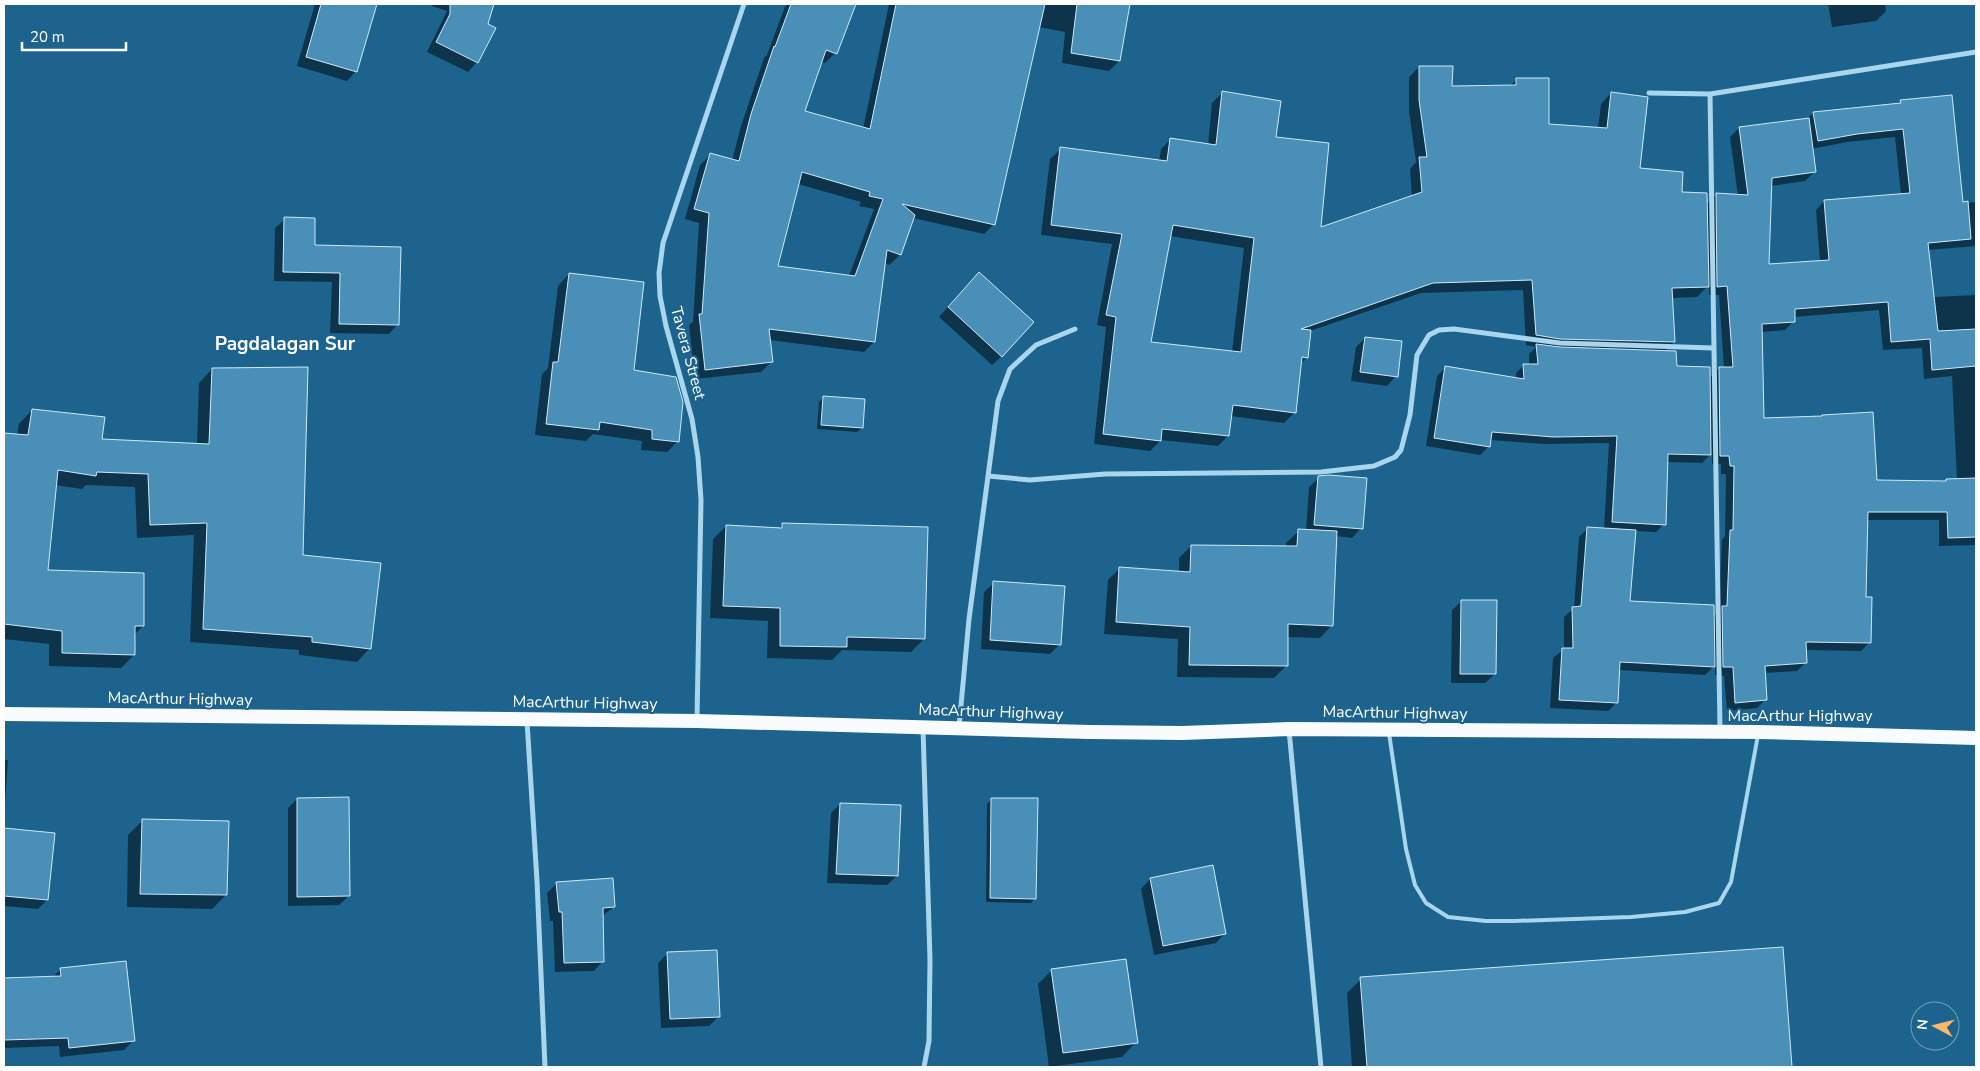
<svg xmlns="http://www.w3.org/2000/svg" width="1980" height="1071" font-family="'Nunito Sans',sans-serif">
	<rect width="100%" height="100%" fill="#1c638e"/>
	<!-- shadow -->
	<path fill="#0007" fill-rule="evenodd" d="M315,4H376L356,71L347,81L297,66Z
		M433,4H492L477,62L468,72L427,52L447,11L432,6Z
		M786,4H854L835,53L825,63L821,62L803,112L863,129L889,4H1129L1119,61L1109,71L1062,63L1065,32L1039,27L994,224L984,234L913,218L900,255L889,265L884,263L874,342L864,352L769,340L771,362L761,372L695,379L689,325L693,322L699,223L685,219L700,165L710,155L732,161L741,126L764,58L767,55ZM798,184L861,202L859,206L874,209L849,276L776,267Z
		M1828,4H1885L1886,11L1876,21L1832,27Z
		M1419,67L1451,87H1509L1517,79L1548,125L1598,129L1601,104L1611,93L1639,170L1706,205L1716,195L1738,196L1730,137L1739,128L1807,119L1813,113L1898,105L1901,101L1962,203L1976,202V246L1928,250L1933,297L1976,295V545L1939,546V520H1867L1865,598L1870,642L1861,651L1805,650L1806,662L1797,671L1764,673L1766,699L1757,708L1727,711L1724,676L1715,675V665L1705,675L1619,670L1617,702L1608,711L1550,708L1553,658L1564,649V617L1574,608L1579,537L1588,528L1604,529L1609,443L1544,444L1490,440L1489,446L1480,455L1426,446L1437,376L1445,368L1516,379V373L1524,365H1529V354L1536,347L1526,345L1523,290L1421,293L1310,331L1307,357L1300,364L1294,413L1284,423L1231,416L1228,436L1218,446L1161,440L1150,451L1094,444L1106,327L1097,325L1112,244L1041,235L1050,159L1061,149L1159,161L1161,149L1171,139L1208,145L1212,103L1222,93L1274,139L1319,229L1412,197L1410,169L1416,162L1409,111V77ZM1895,137L1901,195L1824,201L1816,210L1820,262L1768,265L1771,186L1805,181L1814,172L1811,149L1847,142ZM1170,236L1244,248L1232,352L1150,343ZM1709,285V295H1719L1724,368H1719L1709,378L1676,367L1664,352L1674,342L1671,298L1697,297ZM1879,310L1883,350L1922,348L1924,379L1952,376L1957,480H1947L1945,482H1876L1763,419L1761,332L1785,330L1794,321V317ZM1712,453V464H1721V474H1726L1725,536L1722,540L1719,611L1713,617L1629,602L1634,531L1656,532L1664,524L1667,462L1702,463Z
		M285,219L398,324L389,334L330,333L332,282L274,281L275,228Z
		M569,274L678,441L667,452L641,450L642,441L593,434L586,441L535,435L542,374L548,368L558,286Z
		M969,283L1002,356L992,365L939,317Z
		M1365,338L1396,376L1387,386L1351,381L1356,347Z
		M212,369L302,556L370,648L357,662L299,655V650L190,642L194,535L137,538L135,487L86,485L82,489L55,485L47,571L143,626L134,635V655L121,668L49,666V644L4,639V434L17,435L19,424L32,410L101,440L197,444L199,383Z
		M823,398L862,428L857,432L817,429L819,402Z
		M1319,478L1361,528L1352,538L1336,536L1332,625L1320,638L1287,637V665L1274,678L1177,677L1178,639L1104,634L1108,580L1120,568L1179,572V558L1191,546L1286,547V543L1299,531H1306L1309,487Z
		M783,524L924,639L911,652L842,650L832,660L767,658L768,621L710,618L713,539L726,526L778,529Z
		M994,583L1060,644L1050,654L981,649L984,592Z
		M1462,601L1495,674L1485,683H1451L1452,610Z
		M4,760H8L4,818Z
		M297,799L349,896L339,905L288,906V808Z
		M992,799L1035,898L1031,903L986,902L987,804Z
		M840,804L897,876L887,885L827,883L831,813Z
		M142,821L226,895L212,909L127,907L128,835Z
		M4,829L54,834L47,900L38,909L4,906Z
		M1150,879L1225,933L1216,943L1154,955L1141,889Z
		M557,883L614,907L602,916L603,961L594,971L555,972L553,921H550L547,893Z
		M1782,948L1790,1067H1352L1347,993L1361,979Z
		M668,953L719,1016L709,1026L661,1028L658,963Z
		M61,969L134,1040L124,1050L60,1057L59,1046L4,1048V979L53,977Z
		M1052,970L1136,1042L1122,1057L1049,1067L1038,984Z"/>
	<!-- building -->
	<path fill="#498fb7" stroke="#cfeafa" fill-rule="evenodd" d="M321,4H377L357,72L306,57Z
		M450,4H494L488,24L496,28L478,63L436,42L450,14Z
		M791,4H856L837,54L826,50L805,111L870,129L896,4H1045L995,225L902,204L915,215L901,255L887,250L875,342L769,329L773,362L705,370L699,314H702L709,213L694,209L710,153L739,161L751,114L774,46L775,47ZM802,172L870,192L869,196L883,199L855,276L778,266Z
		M1077,4H1130L1120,61L1071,53Z
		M1419,66H1453L1452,86L1516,85V78H1549V124L1607,128L1611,92L1648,97L1640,168L1683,172L1682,192L1707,193L1709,287L1672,288L1675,342L1560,339L1536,335L1532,280L1433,283L1301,329L1311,330L1308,358L1302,357L1296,413L1233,405L1229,436L1162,429L1161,441L1103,434L1116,317L1106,315L1122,234L1051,225L1060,147L1167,161L1170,138L1216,145L1222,91L1281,101L1276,137L1329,143L1321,227L1422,192L1419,157H1427L1419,100ZM1173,225L1254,238L1241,352L1151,342Z
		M1952,95L1963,202L1968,201L1971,239L1928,243L1938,331L1976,329V366L1932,370L1930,339L1891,342L1888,302L1795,309V322L1762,324L1764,418L1822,416V415L1873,412L1877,480L1946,481V479L1976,478V537L1948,538L1947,512H1868L1866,597H1872L1871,643L1806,642L1807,663L1765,666L1767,700L1735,703L1733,667H1723L1722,606H1727L1730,530H1733L1734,466H1730L1729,456H1720L1719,367H1733L1727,286L1717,287L1716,193L1748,195L1739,127L1809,118L1816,172L1772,178L1769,264L1829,260L1824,200L1910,193L1903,129L1857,134L1818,141L1813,112L1901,103L1900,100Z
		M284,217L315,218V245L401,247L399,325L339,324L340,273L283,272Z
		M979,272L1034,322L1002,357L948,307Z
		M569,273L644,282L634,370L676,377L683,402L679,442L652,439V430L600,422L599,430L546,424L553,362H558Z
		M1365,337L1402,341L1398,377L1360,372Z
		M1536,344L1560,347L1676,351L1677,366L1710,367L1711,455L1668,454L1666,525L1612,522L1617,436L1553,437L1492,432L1490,447L1434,438L1445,366L1524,379L1523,364H1538Z
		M308,367L303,555L381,563L371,649L312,642V637L203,629L207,523L150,525L148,474L97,472L96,476L58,470L48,570L144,573V626H135V655L62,653V631L4,624V433L28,435L32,409L105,417L102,439L209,444L212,368Z
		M823,396L865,399L863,428L821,425Z
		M1329,475L1367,478L1363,529L1314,525L1318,476Z
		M782,523L928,527L925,639L847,637V647L780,646V608L723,606L726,525L782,528Z
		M1587,527L1636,530L1630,601L1714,605L1715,667L1620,662L1618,703L1559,700L1562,648H1573L1572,607L1581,606Z
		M1298,529L1337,531L1333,626L1288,624V666L1189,665L1190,627L1116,622L1119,567L1190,572L1191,545L1297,546Z
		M993,581L1065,586L1061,645L990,640Z
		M1461,600H1497L1496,674H1460Z
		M349,797L350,896L297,897V798Z
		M991,798H1038L1036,899L990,898Z
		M840,803L901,805L898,876L836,874Z
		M142,819L229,821L227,895L140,894Z
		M4,828L55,833L48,900L4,896Z
		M1213,865L1226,934L1163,946L1150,878Z
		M613,878L615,907L603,908L604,962L564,963L562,912H559L556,882Z
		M1783,947L1792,1067H1367L1360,977Z
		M717,950L720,1017L670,1019L667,952Z
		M1126,959L1138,1043L1063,1053L1051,969Z
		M126,961L135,1041L69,1048L68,1038L4,1040V978L61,976L60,968Z"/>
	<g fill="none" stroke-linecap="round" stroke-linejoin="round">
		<!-- service -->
		<path stroke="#a9d5ed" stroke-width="4" d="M1389,733L1406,849L1415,885L1426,903L1448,917L1486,921H1515L1631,917L1685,912L1719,903L1731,882L1758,735"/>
		<!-- minor -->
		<path stroke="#a9d5ed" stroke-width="5" d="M1649,93L1710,94L1976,52
			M1710,94L1720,730
			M988,476L1030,480L1105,474L1321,472L1374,466L1395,457L1401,450L1410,415L1417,355L1429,335L1439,330L1454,329L1560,343L1713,348
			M697,720L701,500L698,457L692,419L666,326L660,296L659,273L663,243L744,4
			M527,721L537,881L545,1067
			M959,727L969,619L998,401L1010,369L1036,345L1075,329
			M923,728L930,960L929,1041L924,1067
			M1289,730L1321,1067"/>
		<!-- trunk -->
		<path stroke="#f8fcff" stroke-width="14" d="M4,714L697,721L1090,732L1182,733L1289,729L1758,732L1976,738"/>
	</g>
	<g text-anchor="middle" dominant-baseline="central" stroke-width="4" stroke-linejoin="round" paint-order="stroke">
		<!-- street labels -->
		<g font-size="16" fill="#fff" stroke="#1c638e">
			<text transform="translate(688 353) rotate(75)">Tavera Street</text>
			<text transform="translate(180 699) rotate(1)">MacArthur Highway</text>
			<text transform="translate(585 703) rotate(1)">MacArthur Highway</text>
			<text transform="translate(991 712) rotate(2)">MacArthur Highway</text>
			<text transform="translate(1395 713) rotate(1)">MacArthur Highway</text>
			<text x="1800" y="716">MacArthur Highway</text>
		</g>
		<!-- quarter labels -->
		<g font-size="19" font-weight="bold" fill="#fff" stroke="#1c638e">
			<text x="285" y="344">Pagdalagan Sur</text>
		</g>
	</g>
	<!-- border -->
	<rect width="1980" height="1071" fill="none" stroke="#ffffff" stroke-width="10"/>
	<!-- north arrow -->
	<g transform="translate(1935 1026) rotate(277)"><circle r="24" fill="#1c638e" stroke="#77a1bb"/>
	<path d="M0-4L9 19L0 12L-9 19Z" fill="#fdb667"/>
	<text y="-8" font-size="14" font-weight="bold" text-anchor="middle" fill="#ffffff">N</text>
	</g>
	<!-- scale -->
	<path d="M22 42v8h104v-8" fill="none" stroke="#ffffff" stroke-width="2.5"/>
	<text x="30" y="42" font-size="15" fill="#ffffff" stroke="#1c638e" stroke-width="4" paint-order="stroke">20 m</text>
</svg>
